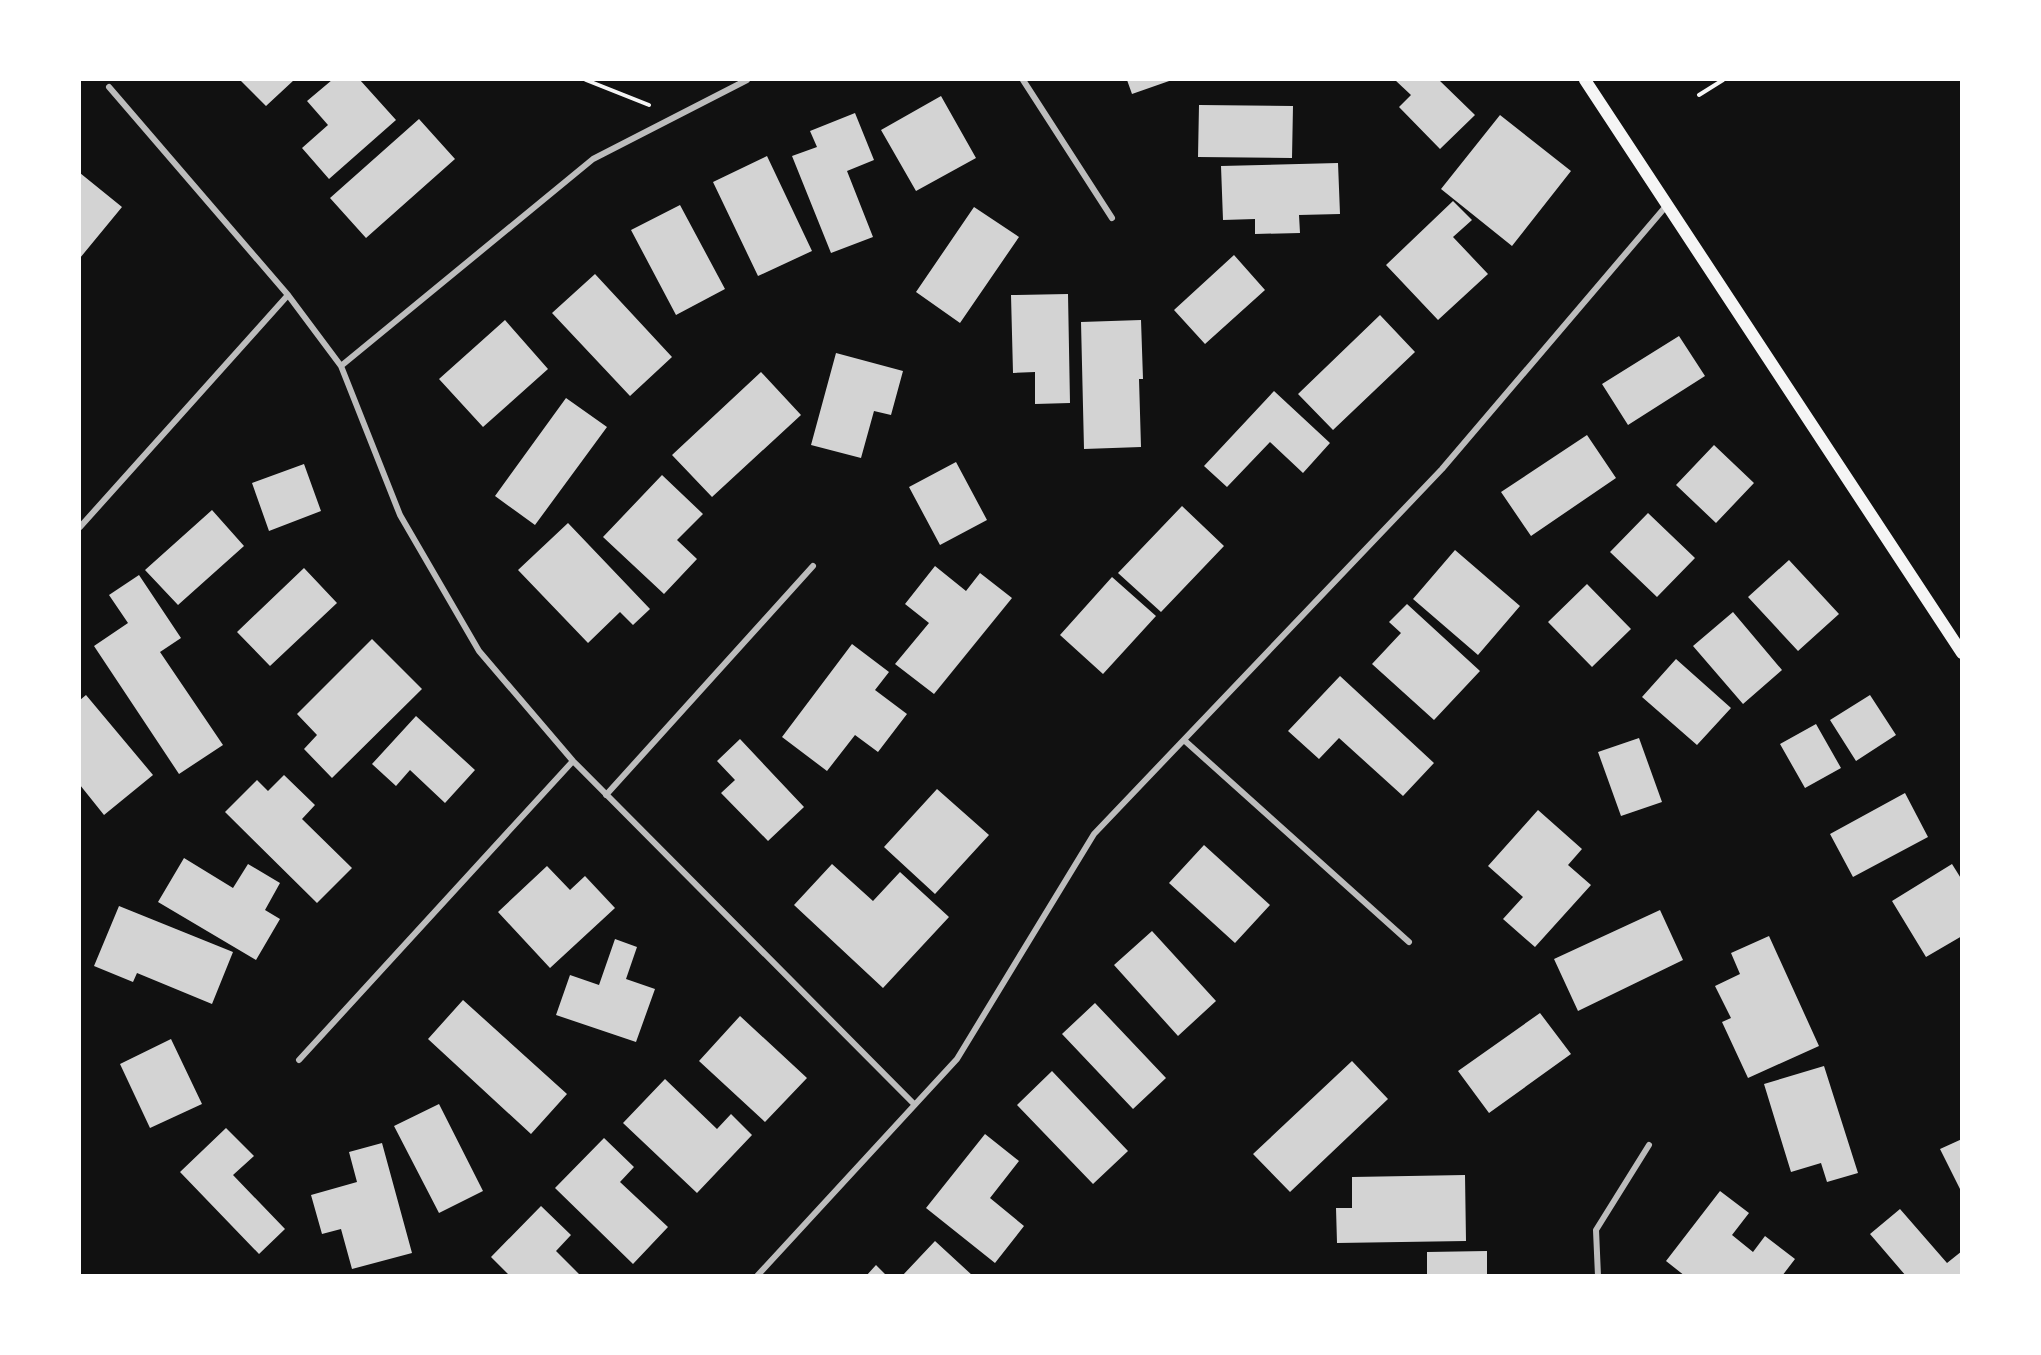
<svg xmlns="http://www.w3.org/2000/svg" width="2041" height="1355" font-family="'Source Sans 3',sans-serif">
	<rect width="100%" height="100%" fill="#111"/>
	<!-- building -->
	<path fill="#d3d3d3" d="M240,80H294L266,106Z
		M332,80H360L396,120L329,179L302,148L328,125L307,101Z
		M1127,80H1172L1132,94Z
		M1395,80H1439L1475,115L1440,149L1399,107L1411,95Z
		M941,96L976,158L916,191L881,130Z
		M1199,105L1293,106L1292,158L1198,157Z
		M855,113L874,160L847,171L873,237L831,253L792,156L817,147L810,131Z
		M1500,115L1571,171L1512,246L1441,189Z
		M419,119L455,159L366,238L330,198Z
		M767,156L812,251L758,276L713,182Z
		M1338,163L1340,214L1299,215L1300,233L1255,234V219L1223,220L1221,166Z
		M80,173L122,207L80,258Z
		M1453,201L1472,220L1453,237L1488,274L1438,320L1386,265Z
		M680,205L725,289L676,315L631,230Z
		M974,207L1019,237L960,323L916,292Z
		M1234,255L1265,290L1205,344L1174,310Z
		M595,274L672,357L630,396L552,313Z
		M1068,294L1070,403L1035,404V372L1013,373L1011,295Z
		M1380,315L1415,352L1333,430L1298,394Z
		M505,320L548,369L483,427L439,379Z
		M1141,320L1143,379H1139L1141,447L1084,449L1081,322Z
		M1679,336L1705,376L1628,425L1602,384Z
		M836,353L903,371L891,415L874,411L861,458L811,445Z
		M761,372L801,415L712,497L672,455Z
		M1274,391L1330,443L1303,473L1270,442L1227,487L1204,466Z
		M566,398L607,427L535,525L495,496Z
		M1587,435L1616,478L1531,536L1501,492Z
		M1714,445L1754,483L1716,523L1676,485Z
		M956,462L987,520L940,545L909,487Z
		M304,464L321,511L269,531L252,483Z
		M662,475L703,514L677,540L697,559L664,594L603,537Z
		M1182,506L1224,546L1161,612L1118,573Z
		M212,510L244,546L178,605L145,570Z
		M1648,513L1695,558L1657,597L1610,552Z
		M568,523L650,609L633,625L620,612L588,643L518,570Z
		M1455,550L1520,606L1478,655L1413,599Z
		M1789,560L1839,614L1798,651L1748,597Z
		M935,566L966,591L980,573L1012,598L934,694L895,664L929,623L905,604Z
		M304,568L337,603L270,666L237,632Z
		M139,575L181,638L160,652L223,745L179,774L94,646L128,623L109,595Z
		M1112,577L1156,616L1103,674L1060,635Z
		M1587,584L1631,629L1592,667L1548,622Z
		M1407,604L1480,671L1434,720L1372,664L1401,633L1389,622Z
		M1733,612L1782,670L1743,704L1693,646Z
		M372,639L422,689L332,778L304,749L317,735L297,714Z
		M852,644L889,672L875,690L907,714L878,752L855,735L827,771L782,737Z
		M1676,659L1731,708L1697,745L1642,697Z
		M1340,676L1434,763L1403,796L1339,738L1319,759L1288,731Z
		M86,695L153,775L104,815L80,785V700Z
		M1870,695L1896,735L1856,761L1830,720Z
		M416,716L475,770L445,803L410,770L396,786L372,764Z
		M1816,724L1841,768L1805,788L1780,744Z
		M1639,738L1662,802L1621,816L1598,752Z
		M740,739L804,807L768,841L721,793L735,780L717,761Z
		M284,775L315,805L302,819L352,868L317,903L225,812L257,780L268,791Z
		M937,789L989,835L935,894L884,847Z
		M1905,793L1928,837L1853,877L1830,834Z
		M1538,810L1582,849L1568,865L1591,885L1535,947L1503,919L1523,897L1488,866Z
		M1204,845L1270,905L1235,943L1169,883Z
		M184,858L233,888L248,864L280,883L265,910L280,919L256,960L158,902Z
		M832,864L873,901L900,872L949,917L883,988L794,905Z
		M1952,864L1962,880V936L1926,957L1892,901Z
		M547,866L570,890L585,876L615,908L550,968L498,912Z
		M119,906L233,952L212,1004L137,973L133,982L94,966Z
		M1660,910L1683,960L1578,1011L1554,959Z
		M1152,931L1216,1001L1178,1036L1114,965Z
		M1769,936L1819,1046L1748,1078L1722,1022L1731,1018L1715,986L1740,974L1731,953Z
		M615,939L637,947L626,979L655,989L636,1042L556,1015L570,975L599,985Z
		M463,1000L567,1094L531,1134L428,1039Z
		M1095,1003L1166,1078L1133,1109L1062,1034Z
		M1540,1013L1571,1054L1489,1113L1458,1071Z
		M740,1016L807,1078L765,1122L699,1061Z
		M171,1039L202,1104L150,1128L120,1064Z
		M1352,1061L1388,1099L1290,1192L1253,1154Z
		M1824,1066L1858,1173L1827,1182L1821,1163L1791,1172L1764,1084Z
		M1052,1071L1128,1151L1093,1184L1017,1105Z
		M665,1079L717,1129L731,1114L752,1135L697,1193L623,1123Z
		M439,1104L483,1191L439,1213L394,1126Z
		M226,1128L254,1156L233,1175L285,1229L259,1254L180,1172Z
		M985,1134L1019,1161L990,1198L1024,1226L995,1263L926,1208Z
		M604,1138L634,1167L620,1182L668,1227L633,1264L555,1188Z
		M1962,1139V1193L1940,1149Z
		M382,1143L412,1253L352,1269L341,1229L322,1234L311,1195L357,1182L349,1152Z
		M1465,1175L1466,1241L1337,1243L1336,1208H1352V1177Z
		M1720,1191L1749,1213L1732,1235L1753,1252L1765,1236L1795,1259L1782,1276H1685L1666,1261Z
		M541,1206L571,1235L556,1251L581,1276H510L491,1257Z
		M1900,1209L1947,1263L1962,1251V1276H1906L1870,1234Z
		M935,1241L973,1276H902Z
		M1487,1251V1276H1427V1252Z
		M876,1265L887,1276H866Z"/>
	<g fill="none" stroke-linecap="round" stroke-linejoin="round">
		<!-- path -->
		<path stroke="#f5f5f5" stroke-width="4" d="M586,80L649,105
			M1699,95L1723,80"/>
		<!-- minor -->
		<path stroke="#bcbcbc" stroke-width="6" d="M1023,80L1112,218
			M109,87L288,295L341,366L400,515L479,651L573,761L914,1104
			M341,366L593,159L747,80
			M80,527L288,295
			M1184,740L1409,942
			M606,795L813,566
			M299,1060L573,761
			M757,1276L957,1059L1094,834L1442,469L1667,205
			M1598,1276L1596,1230L1649,1145"/>
		<!-- secondary -->
		<path stroke="#f5f5f5" stroke-width="12" d="M1585,80L1962,653"/>
	</g>
	<!-- border -->
	<rect width="2041" height="1355" fill="none" stroke="#ffffff" stroke-width="162"/>
</svg>
